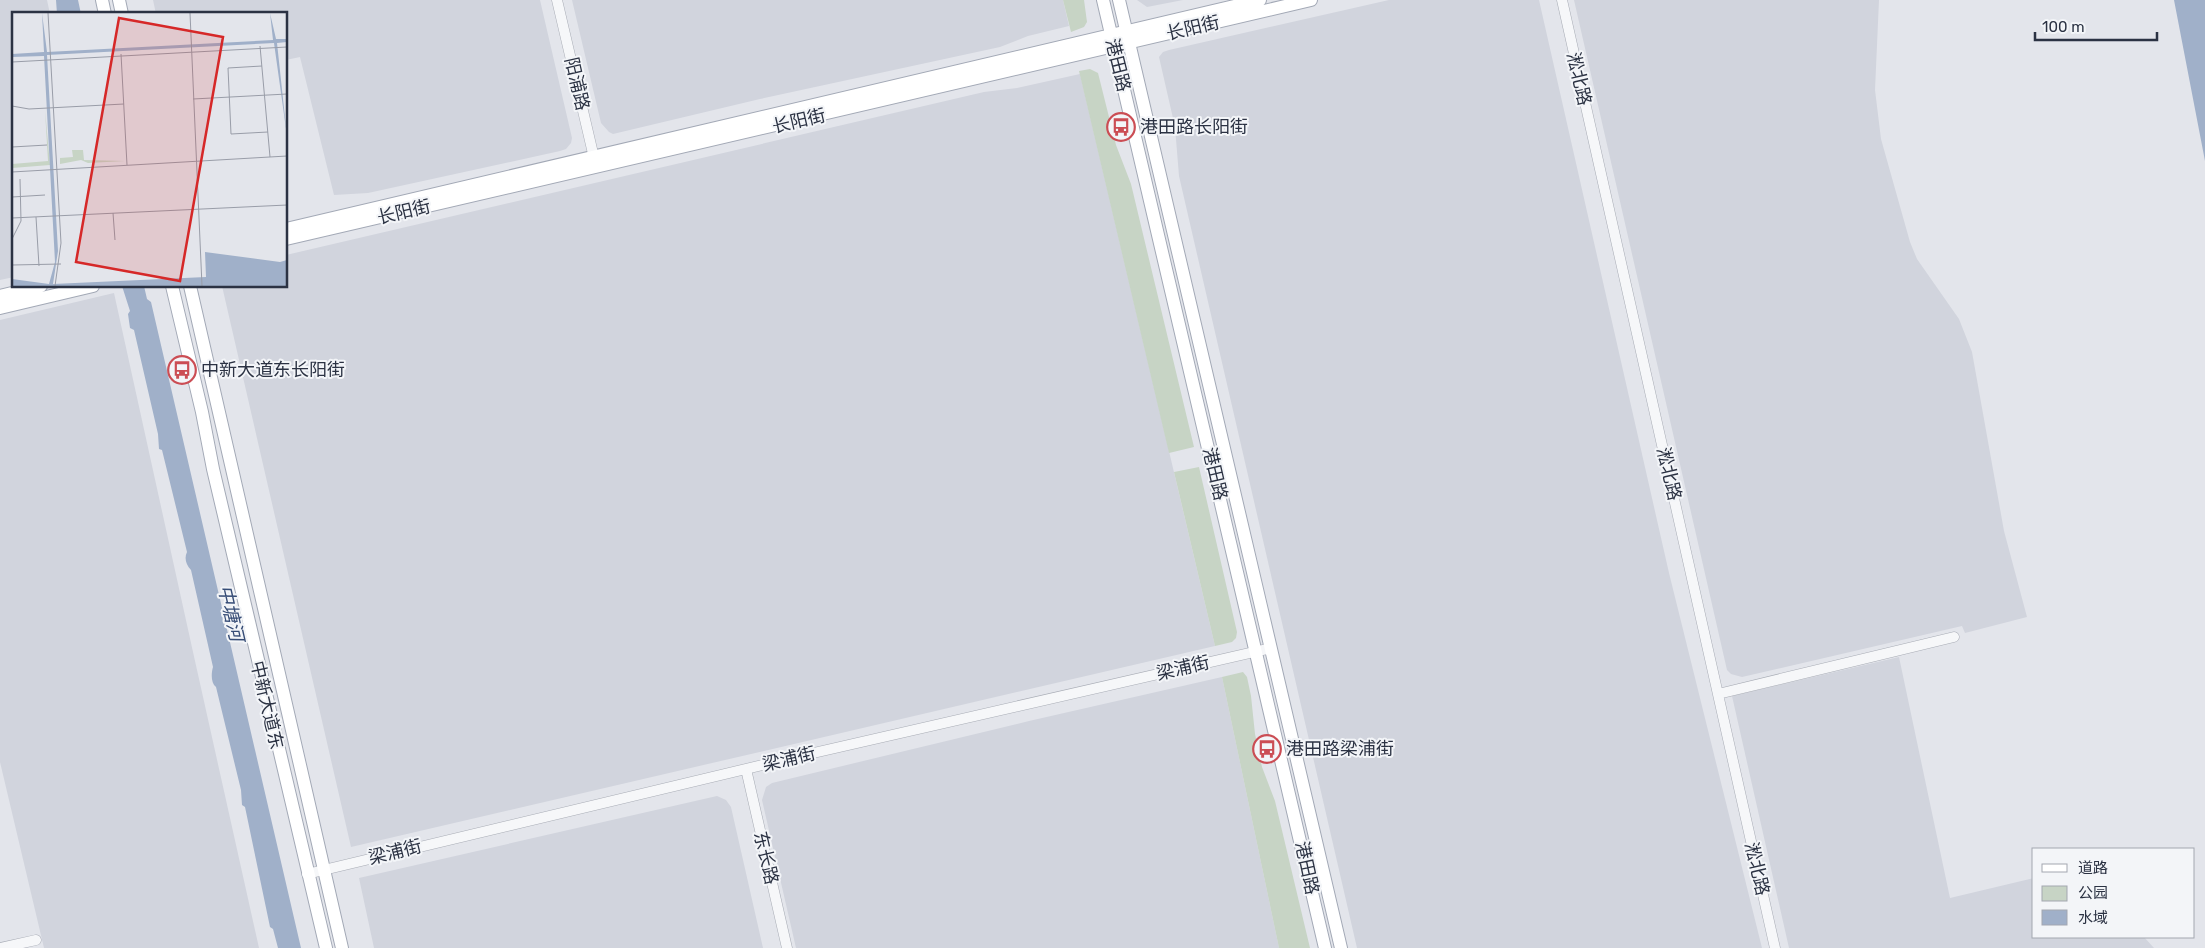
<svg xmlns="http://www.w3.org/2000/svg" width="2205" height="948" font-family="Rubik,'Noto Sans SC',sans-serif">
	<rect width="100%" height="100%" fill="#e3e5eb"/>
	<!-- built -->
	<path fill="#d1d4dd" d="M0,0H47L50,14H14V277L0,280Z
		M153,0H540L572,138L571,143L566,149L560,151L368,193L334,195L300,57L286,60V14H156Z
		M572,0H1063L1069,26L1028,36L1000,47L760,99L613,134L609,132L601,123Z
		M1137,0H1183L1147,7Z
		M1389,0H1539L1669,573L1762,948H1357L1179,176L1175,127L1159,57L1163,52L1169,50Z
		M1574,0H1879L1875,90L1881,139L1910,242L1917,259L1959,319L1972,352L2004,531L2027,617L1965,633L1962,626L1742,677L1731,674L1727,670Z
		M1080,74L1215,646L351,847L222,286H286V255L984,92L1017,88Z
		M114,293L193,652L259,948H44L0,762V320Z
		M1899,657L1950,898L2034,878V937H2144L2154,948H1789L1732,696Z
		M1222,677L1279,948H796L762,800L766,787L772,783L1029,721Z
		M717,796L726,800L731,807L763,948H374L359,878Z"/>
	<!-- green -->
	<path fill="#c7d4c5" d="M1063,0H1084L1087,22L1084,27L1071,32Z
		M1090,69L1098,73L1116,145L1131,184L1194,447L1169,453L1079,71Z
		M1199,467L1237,632L1236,638L1232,642L1215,646L1174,472Z
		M1243,672L1247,677L1251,696L1255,734L1262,767L1275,801L1310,948H1279L1222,677Z"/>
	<!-- water -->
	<path fill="#a0b0c9" d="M56,0H78L81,14H57Z
		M2174,0H2205V161Z
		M122,286H144L147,299L151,302L301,948H278L273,929L270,927L245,807L242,805L241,790L216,687C211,683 211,674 213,667L191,570C186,565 184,558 187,552L162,450L159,449L158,434L134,330L130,328L128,314L130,311Z"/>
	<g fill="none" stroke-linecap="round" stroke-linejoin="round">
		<defs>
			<path id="minor" d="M557,0L595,162
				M1562,0L1775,948
				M1718,694L1954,637
				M746,769L787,948
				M307,874L796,757L1271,648
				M0,948L36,940"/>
			<path id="major" d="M102,0L105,14
				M119,0L122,14
				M1103,0L1325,948
				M1119,0L1341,948
				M286,229L1260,0
				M286,239L1311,0
				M172,286L202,412L213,469L326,948
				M190,286L342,948
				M0,296L41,286
				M0,308L93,286"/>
		</defs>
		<!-- minor casing -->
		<use href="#minor" stroke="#a8acb5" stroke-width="11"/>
		<!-- major casing -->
		<use href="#major" stroke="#a3a9b6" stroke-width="14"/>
		<!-- minor -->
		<use href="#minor" stroke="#f6f7f9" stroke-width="10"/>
		<!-- major -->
		<use href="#major" stroke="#fff" stroke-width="12"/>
	</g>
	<!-- icons -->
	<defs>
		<symbol id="bus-ring" viewBox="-11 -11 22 22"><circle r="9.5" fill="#f3f5f8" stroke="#cb4d54" stroke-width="1.5"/><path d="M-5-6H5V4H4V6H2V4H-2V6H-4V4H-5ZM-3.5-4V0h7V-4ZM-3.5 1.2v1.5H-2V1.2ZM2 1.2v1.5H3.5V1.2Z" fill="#cb4d54"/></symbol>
	</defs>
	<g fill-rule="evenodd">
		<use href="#bus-ring" x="1105" y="111" width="32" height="32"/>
		<use href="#bus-ring" x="166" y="354" width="32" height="32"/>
		<use href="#bus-ring" x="1251" y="733" width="32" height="32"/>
	</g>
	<g text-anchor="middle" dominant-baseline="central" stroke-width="4" stroke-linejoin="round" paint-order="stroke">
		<!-- street labels -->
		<g font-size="18" fill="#2b3243" stroke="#f3f5f8">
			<text transform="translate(1193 28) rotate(-13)">长阳街</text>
			<text transform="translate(1118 65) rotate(76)">港田路</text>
			<text transform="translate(1579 79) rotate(77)">淞北路</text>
			<text transform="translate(577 84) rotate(77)">阳浦路</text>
			<text transform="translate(799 121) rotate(-13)">长阳街</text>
			<text transform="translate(404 212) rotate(-13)">长阳街</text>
			<text transform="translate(1215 474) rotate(77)">港田路</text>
			<text transform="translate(1669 474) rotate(77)">淞北路</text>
			<text transform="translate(1183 668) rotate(-13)">梁浦街</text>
			<text transform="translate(267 705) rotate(77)">中新大道东</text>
			<text transform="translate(789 759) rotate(-13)">梁浦街</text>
			<text transform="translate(395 852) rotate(-14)">梁浦街</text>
			<text transform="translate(766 858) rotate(77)">东长路</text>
			<text transform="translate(1307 868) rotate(78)">港田路</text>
			<text transform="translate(1757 869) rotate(77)">淞北路</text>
		</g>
		<!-- poi labels -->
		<g font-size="18" fill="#2b3243" stroke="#f3f5f8" text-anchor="start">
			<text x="1140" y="127">港田路长阳街</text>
			<text x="201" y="370">中新大道东长阳街</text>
			<text x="1286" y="749">港田路梁浦街</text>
		</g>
		<!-- water labels -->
		<g font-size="19" font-style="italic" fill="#364c76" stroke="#f3f5f8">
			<text transform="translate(231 613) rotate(77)">中塘河</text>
		</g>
	</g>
	<!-- overview -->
	<g transform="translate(12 12)">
		<rect width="275" height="275" fill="#e3e5eb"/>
		<path d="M33,98L38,153L0,156V152L36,149ZM60,138H71L72,148L113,149L76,151L69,148L48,152V146L61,145Z" fill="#c7d4c5"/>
		<path d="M30,1L35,40L261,28L258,1L264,27H275V30L265,31L275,124L262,31L35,43L46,239L41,272L194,265L193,240L268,250L275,248V274H0V267L37,272L43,250L32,44L0,45V42L32,40Z" fill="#a0b0c9"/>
		<path fill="none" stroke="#999da8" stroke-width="1" d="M36,1L49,231L43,274M178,1L190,274M248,34L258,145M109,42L115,153M0,50L275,35M250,54L216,56L219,122L256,120M181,87L275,82M0,94L17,97L112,92M0,135L35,133M0,160L275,144M0,185L33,183M101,201L103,228M24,205L27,254M0,206L275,193M0,227L9,209L8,167M0,253L49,252"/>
		<path fill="#d62828" fill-opacity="0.15" stroke="#d62828" stroke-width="2.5" d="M107,6L211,25L168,269L64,250Z"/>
		<rect width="275" height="275" fill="none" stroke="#2b3243" stroke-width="2.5"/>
	</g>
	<!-- legend -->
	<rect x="2032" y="848" width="162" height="90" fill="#f3f5f8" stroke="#a3a7b0"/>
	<rect x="2042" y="864" width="25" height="8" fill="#ffffff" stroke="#a3a7b0"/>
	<text x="2078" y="873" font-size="15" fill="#2b3243">道路</text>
	<rect x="2042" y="886" width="25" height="15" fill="#c7d4c5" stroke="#a3a7b0"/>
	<text x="2078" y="898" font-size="15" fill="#2b3243">公园</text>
	<rect x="2042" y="910" width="25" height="15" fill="#a0b0c9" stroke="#a3a7b0"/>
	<text x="2078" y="923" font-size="15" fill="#2b3243">水域</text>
	<!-- scale -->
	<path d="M2035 32v8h122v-8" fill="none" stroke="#2b3243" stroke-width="2.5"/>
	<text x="2042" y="32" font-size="15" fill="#2b3243" stroke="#f3f5f8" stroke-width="4" paint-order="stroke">100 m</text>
</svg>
